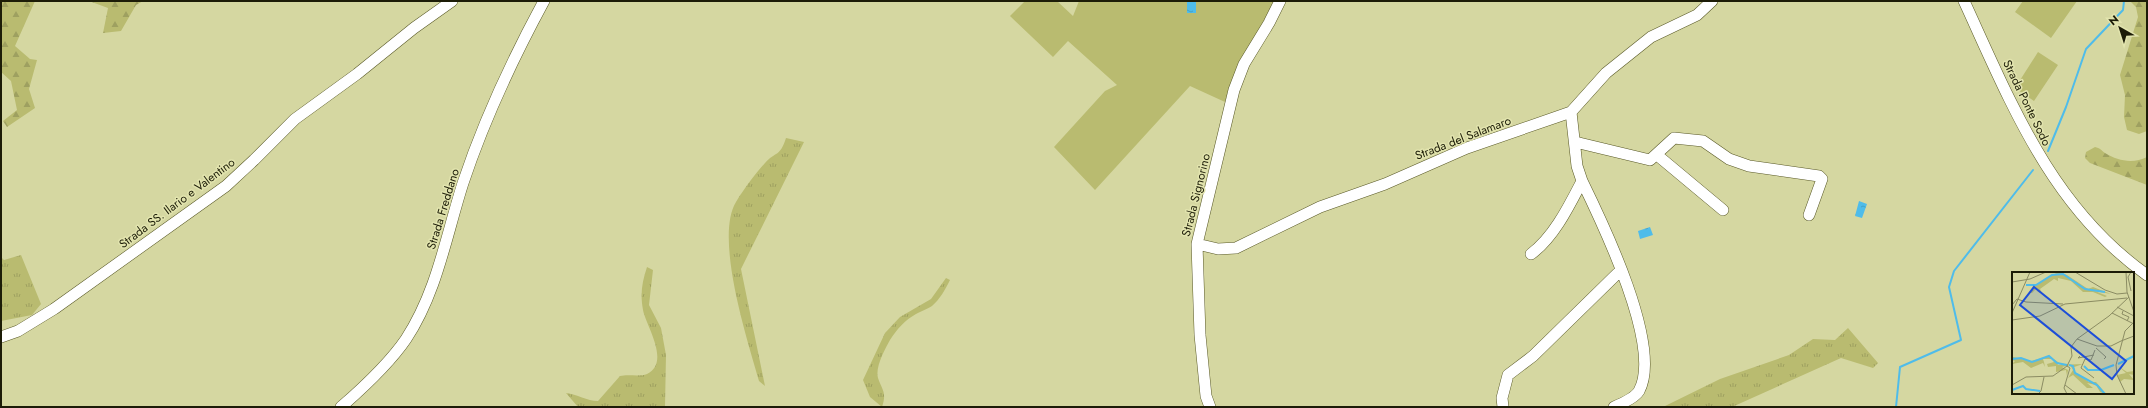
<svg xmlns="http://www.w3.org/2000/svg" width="2148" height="408" font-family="Jost,sans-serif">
	<defs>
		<pattern id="grass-tufts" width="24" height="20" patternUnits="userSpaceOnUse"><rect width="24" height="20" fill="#b9bb70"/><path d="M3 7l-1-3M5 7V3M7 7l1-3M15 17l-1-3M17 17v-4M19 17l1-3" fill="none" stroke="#9ea060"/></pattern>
		<pattern id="forest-firs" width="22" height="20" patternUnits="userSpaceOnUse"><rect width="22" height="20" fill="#b9bb70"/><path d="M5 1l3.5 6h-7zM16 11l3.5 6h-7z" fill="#9ea060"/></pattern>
		<pattern id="water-ripples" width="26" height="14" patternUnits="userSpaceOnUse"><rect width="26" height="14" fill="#4fbcea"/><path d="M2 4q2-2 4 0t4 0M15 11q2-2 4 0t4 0" fill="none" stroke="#44a1c7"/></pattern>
	</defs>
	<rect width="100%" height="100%" fill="#d5d7a1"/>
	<!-- grass -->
	<path fill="url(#grass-tufts)" d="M786,138L804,142L741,269L765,386L759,381C748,342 714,238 736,202C744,189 755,174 765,163C776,151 780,157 786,138Z
		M21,255L41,304L32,315L1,321V257L4,260Z
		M647,267L653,270L649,305L661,328L666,355L665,407H578L566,393C577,394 587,401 598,401L620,376C628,374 640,377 647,374C671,362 646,326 643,310C640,294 642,282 647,267Z
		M946,278L950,280C945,290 940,299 932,306C928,309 921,311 916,314C905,320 897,329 890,340C885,349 875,367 878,378C882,390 887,392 882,407L870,397L863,380L885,333L900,317L931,299Z
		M1848,328L1878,363L1873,368L1841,358L1732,407H1663L1720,379L1789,355L1813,339L1835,340Z"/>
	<!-- forest -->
	<path fill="url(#forest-firs)" d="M1,1H35L15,46L30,59L37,60L29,89L35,108L7,127L3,121L17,110L11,81L1,72Z
		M89,1H143L136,5L121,31L103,33L108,8Z
		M2130,1H2147V131L2139,134L2127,130L2124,117L2125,95L2120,75L2138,17L2136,7Z
		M2095,147C2100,148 2101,150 2105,153C2118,161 2133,164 2147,157V185L2090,163L2085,158L2086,152Z"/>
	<!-- pitch -->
	<path fill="#b9bb70" d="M1025,1H1057L1073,16L1079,1H1269L1276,3L1229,89L1225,102L1190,86L1095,190L1054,147L1105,91L1117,85L1068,41L1053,57L1010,16Z
		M2023,1H2077L2051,38L2015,12Z
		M2038,52L2058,65L2034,101L2015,88Z"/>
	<!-- water -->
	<path fill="url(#water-ripples)" d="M1187,1H1196V13H1187Z
		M1859,201L1867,204L1862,218L1855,216Z
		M1650,227L1653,235L1640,239L1638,231Z"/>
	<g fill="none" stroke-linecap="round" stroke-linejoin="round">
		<!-- stream -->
		<path stroke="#4fbcea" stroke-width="2" d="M2048,151L2066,107L2086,49L2123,10L2124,1
			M1896,407L1900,367L1961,340L1949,287L1954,271L2033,170"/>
		<defs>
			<path id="minor" d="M1964,1C2011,103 2051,207 2147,275
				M1575,142L1650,160L1674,138L1703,141L1729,159L1749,166L1819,176L1822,179L1809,215
				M1657,155L1723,210
				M1582,181C1603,224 1663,347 1639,391C1635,398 1621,404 1614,407
				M1197,244L1218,249L1236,248L1320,207L1385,184L1467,148L1571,112L1606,73L1651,37L1697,15L1712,1
				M1531,254C1554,237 1569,206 1582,181L1577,166L1571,112
				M1,337L18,331L54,309L226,186L254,160L295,119L357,74L414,28L452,1
				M341,407C364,387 389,364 406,339C437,292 446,236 463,183C484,120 512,60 544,1
				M1210,407L1206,396L1200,335L1197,244L1234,90L1244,64L1269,23L1280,1
				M1503,407L1502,398L1508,375L1533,356L1621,270"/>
		</defs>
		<!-- minor casing -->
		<use href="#minor" stroke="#595927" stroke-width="12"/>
		<!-- minor -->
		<use href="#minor" stroke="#fff" stroke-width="11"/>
	</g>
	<g text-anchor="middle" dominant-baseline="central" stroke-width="3" stroke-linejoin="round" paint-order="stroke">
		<!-- street labels -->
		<g font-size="12" fill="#1c1c07" stroke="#e2e4ae">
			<text transform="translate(2027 103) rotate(64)">Strada Ponte Sodo</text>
			<text transform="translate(1463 138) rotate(-21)">Strada del Salamaro</text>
			<text transform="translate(1196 195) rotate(-76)">Strada Signorino</text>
			<text transform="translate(177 203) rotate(-37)">Strada SS. Ilario e Valentino</text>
			<text transform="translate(443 209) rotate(-73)">Strada Freddano</text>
		</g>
	</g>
	<!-- overview -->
	<g transform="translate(2012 272)">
		<rect width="122" height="122" fill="#d5d7a1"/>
		<path d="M46,0L55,3L76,17L81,15L99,22L83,19L95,24L93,25L81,20H71L59,9L46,6V9L42,7L28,17L30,21L26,20L24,17L20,21H18L21,14L14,13H23ZM37,84L49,92L45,91L46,93L71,92L62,95L63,100L77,110H84L94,122L88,120L84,113L75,111L81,116H75L61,103L56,106L61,98L58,93L50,95L56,98L55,104L54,98L44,100V94L36,95L35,92L42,90L40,87H31L32,90L33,95L31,91L19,96L11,90L0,92L3,89L0,88L1,85L19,89ZM106,94L115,100L122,99V103L117,102L122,108L112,107L108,110L105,103L114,101Z" fill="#b9bb70"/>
		<path fill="none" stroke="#4fbcea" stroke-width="2" d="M14,13H24L40,3L51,2L73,17L93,20M0,87L9,86L20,90L37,84L45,91L55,93M106,92L122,84M57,93L61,94L63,101L85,113L93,122M72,94L76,98H89L102,93M0,118L11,114L14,117L28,119"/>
		<path fill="none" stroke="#8b8c63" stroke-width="1" d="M63,0L93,18L105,22L115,21M114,0L115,20L122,40M117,0H119L116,5L119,19M0,10L18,7L34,0M0,33L5,27L14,30L51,32M105,35L122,44M111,39L110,42L117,45L115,49M0,41L18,0M100,41L122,52M0,48L28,44L53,32L115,26M65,67L85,74H99L109,69M109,69L122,64M84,76L94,85L92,87M68,84L66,86L82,83M82,106L69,96L73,87L79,88L83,78M0,113L14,105L41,104L55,94L60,84L59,75L65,67L97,44L117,25M53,113L65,122M26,122L29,119L32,105M55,122L52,116L58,96L55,94M114,122L105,103L104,93L113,59L122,50"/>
		<path fill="#1d4ed8" fill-opacity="0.15" stroke="#1d4ed8" stroke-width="2" d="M22,15L114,89L100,107L8,33Z"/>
		<rect width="122" height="122" fill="none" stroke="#1c1c07" stroke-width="2"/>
	</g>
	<!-- border -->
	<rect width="2148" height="408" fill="none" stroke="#1c1c07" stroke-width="4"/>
	<!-- north arrow -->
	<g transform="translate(2120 28) rotate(321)" stroke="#e2e4ae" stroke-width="3" paint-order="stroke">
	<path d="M0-3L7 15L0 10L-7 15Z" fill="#1c1c07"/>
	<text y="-6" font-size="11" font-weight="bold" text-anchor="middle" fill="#1c1c07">N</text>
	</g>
</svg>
